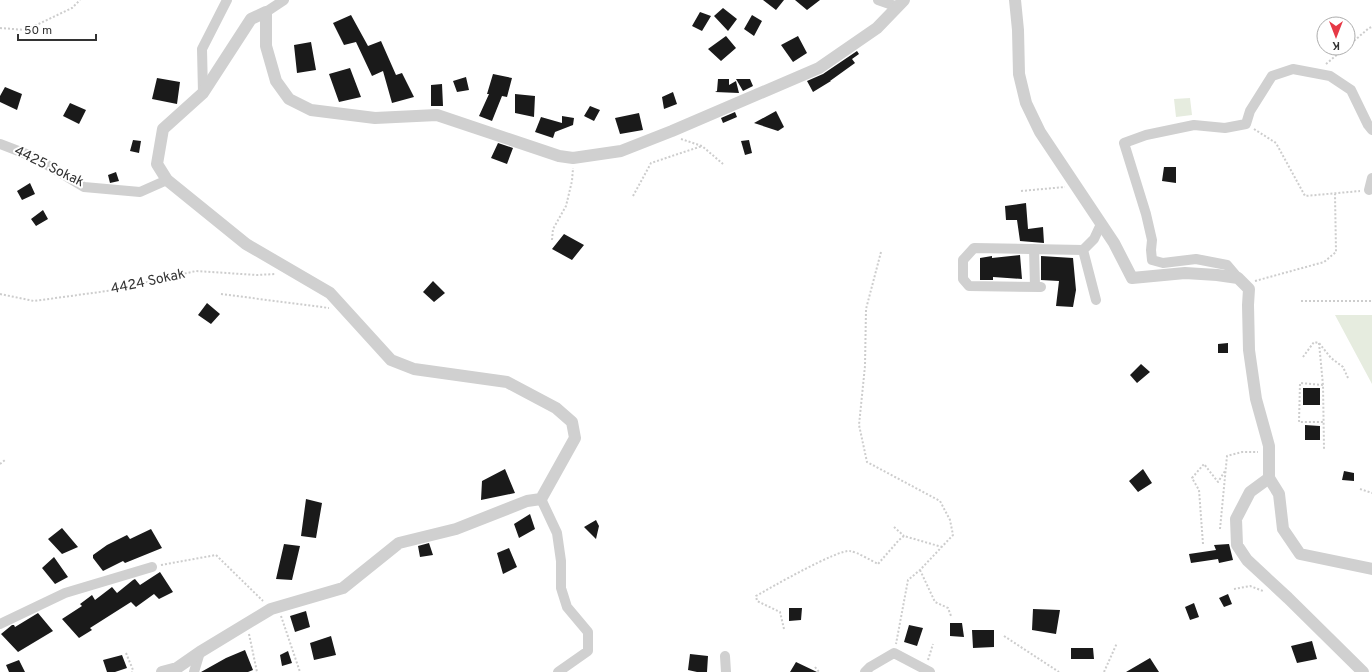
<svg xmlns="http://www.w3.org/2000/svg" width="1372" height="672" font-family="Overpass,sans-serif">
	<rect width="100%" height="100%" fill="#fff"/>
	<!-- green -->
	<path fill="#e6ecdf" d="M1190,98L1192,115L1176,117L1174,99Z
		M1335,315H1372V384Z"/>
	<!-- building -->
	<path fill="#1a1a1a" d="M763,0H784L776,10Z
		M795,0H820L807,10Z
		M723,8L737,19L728,31L714,16Z
		M700,12L711,16L702,31L692,26Z
		M351,15L368,46L381,41L396,75L402,73L414,97L392,103L383,71L372,76L356,42L344,45L333,23Z
		M752,15L762,21L754,36L744,29Z
		M726,36L736,48L721,61L708,49Z
		M798,36L807,53L793,62L781,45Z
		M311,42L316,70L297,73L294,45Z
		M857,51L859,54L852,59L855,63L830,81H831L813,92L807,81L823,74Z
		M350,68L361,97L339,102L329,74Z
		M493,74L512,78L507,97L502,96L492,121L479,116L489,94H487Z
		M466,77L469,90L457,92L453,81Z
		M157,78L180,82L177,104L152,99Z
		M718,79H729V85L736,81L739,93L715,92L717,91Z
		M736,79H750L753,86L743,91Z
		M442,84L443,106H431V85Z
		M5,87L22,94L17,110L0,102V96Z
		M673,92L677,104L664,109L662,97Z
		M515,94L535,96L534,117L515,113Z
		M70,103L86,110L79,124L63,116Z
		M590,106L600,110L594,121L584,116Z
		M776,111L784,127L778,131L754,123Z
		M735,112L737,117L723,123L721,118Z
		M639,113L643,130L620,134L615,118Z
		M562,116L574,118L573,125L555,132L553,138L535,132L541,117L562,123Z
		M133,140L141,141L139,153L130,151Z
		M749,140L752,153L745,155L741,141Z
		M498,143L513,148L507,164L491,158Z
		M1164,167H1176V183L1162,181Z
		M116,172L119,181L110,183L108,175Z
		M30,183L35,194L22,200L17,191Z
		M1026,203L1028,229L1043,227L1044,243L1020,241L1017,220H1006L1005,206Z
		M43,210L48,219L36,226L31,219Z
		M564,234L584,245L572,260L552,249Z
		M1020,255L1022,279L993,277V280H980V258L992,256V258Z
		M1041,256L1073,258L1076,290L1073,307L1056,306L1059,281L1041,280Z
		M433,281L445,293L434,302L423,292Z
		M207,303L220,314L211,324L198,315Z
		M1228,343V353H1218V344Z
		M1141,364L1150,372L1137,383L1130,375Z
		M1303,388H1320V405H1303Z
		M1305,425L1320,426V440H1305Z
		M505,469L515,493L481,500L482,481Z
		M1143,469L1152,483L1138,492L1129,481Z
		M1344,471L1354,473V481L1342,480Z
		M306,499L322,503L316,538L301,536Z
		M530,514L535,529L519,538L514,524Z
		M596,520L599,526L596,539L584,527Z
		M62,528L78,547L62,554L48,539Z
		M151,529L162,548L125,563L123,561L103,571L93,558V555L107,545L127,535L130,539Z
		M429,543L433,555L420,557L418,546Z
		M284,544L300,546L292,580L276,579Z
		M1229,544L1233,560L1219,563L1218,559L1191,563L1189,554L1216,550L1214,545Z
		M509,548L517,567L503,574L497,553Z
		M54,557L68,577L55,584L42,568Z
		M160,572L173,592L159,599L154,594L136,607L131,602L90,628L92,630L79,638L62,619L82,606L80,604L92,595L95,600L112,587L117,593L133,580L135,579L140,585Z
		M1228,594L1232,604L1224,607L1219,598Z
		M1194,603L1199,617L1190,620L1185,607Z
		M789,608H802L801,620L789,621Z
		M1033,609L1060,610L1056,634L1032,630Z
		M306,611L310,627L295,632L290,616Z
		M38,613L53,631L18,652L1,634L12,625H14L15,627Z
		M950,623H962L964,637L950,636Z
		M909,625L923,628L917,646L904,642Z
		M972,630H994V647L973,648Z
		M331,636L336,655L314,660L310,643Z
		M1312,641L1317,659L1297,663L1291,646Z
		M1071,648H1093L1094,659H1071Z
		M245,650L253,670L248,672H201L226,658Z
		M288,651L292,663L282,666L280,655Z
		M690,654L708,656L707,672H697L688,670Z
		M122,655L127,668L115,672H107L103,660Z
		M1150,658L1159,672H1126Z
		M19,660L25,672H9L6,665Z
		M796,662L817,672H790Z"/>
	<g fill="none" stroke-linecap="round" stroke-linejoin="round">
		<!-- path -->
		<path stroke="#cdcdcd" stroke-width="2" stroke-dasharray="2 2" stroke-linecap="butt" d="M0,28L26,30L72,8L80,0
			M1348,46L1369,28L1372,27
			M1326,64L1345,48
			M1254,129L1276,143L1305,196L1360,191
			M681,139L702,146L723,164
			M1021,191L1065,187
			M633,196L651,163L702,146
			M552,240L553,229L566,206L572,181L573,168
			M881,252L866,309L865,366L859,425L867,462L940,501L950,520L953,535L920,570L908,580L896,644
			M1255,281L1324,262L1336,252L1335,194
			M0,294L34,301L107,291L196,271L257,275L276,274
			M221,294L329,308
			M1301,301H1372
			M1319,343L1323,385L1324,449
			M1303,357L1314,342L1319,343L1331,358L1343,367L1348,378
			M1323,385L1300,383L1299,422H1324
			M0,464L5,460
			M1360,489L1372,493
			M894,527L904,536
			M1220,529L1227,456L1242,452H1258
			M1203,544L1199,490L1192,478L1204,464L1218,482L1225,471
			M161,565L216,555L263,601
			M920,570L935,602L948,608L951,616
			M1234,589L1250,586L1263,591
			M281,616L300,672
			M784,629L780,612L757,601L756,596C770,588 838,549 850,551C857,552 872,561 878,564L899,540L904,536L942,547
			M249,634L257,672
			M1004,636L1059,672
			M126,653L133,670L132,672
			M928,660L933,644
			M815,667L819,672
			M1104,672L1117,643"/>
		<!-- minor -->
		<path stroke="#d0d0d0" stroke-width="10" d="M878,0L898,7
			M266,12L284,0
			M203,93L202,49L227,0
			M0,144L34,157L84,187L140,192L167,180
			M1369,190L1372,178
			M1034,249L1035,286
			M1083,250L1096,300
			M1238,278L1227,265L1196,259L1163,263L1152,260L1151,250L1152,240L1146,214L1124,143L1146,135L1194,125L1225,128L1246,124L1250,111L1272,76L1293,69L1330,76L1351,90L1368,125L1372,130
			M1041,287L969,286L963,279V260L974,248L1083,250L1094,239L1101,224
			M541,499L557,533L561,561V588L567,607L588,632V651L558,672
			M0,624L65,593L152,567
			M725,656L726,672
			M194,672L200,652
			M865,672L870,667L894,653L930,672"/>
		<!-- tertiary -->
		<path stroke="#d0d0d0" stroke-width="12" d="M1015,0L1018,30L1019,74L1026,103L1040,132L1114,243L1132,278L1185,273L1217,275L1238,278L1249,289L1248,305L1249,350L1256,399L1269,446V478L1279,494L1283,529L1300,554L1372,569
			M1269,478L1250,492L1236,519L1237,545L1247,560L1288,598L1363,672
			M162,672L177,668L200,652L271,609L343,588L399,543L456,529L527,501L541,499L575,438L572,422L556,408L507,382L414,369L391,360L330,293L246,244L167,180L157,164L163,129L203,93L251,19L266,12V46L276,81L289,99L311,110L375,118L437,115L559,156L573,158L621,151L672,131L819,68L877,28L904,0"/>
	</g>
	<g text-anchor="middle" dominant-baseline="central" stroke-width="4" stroke-linejoin="round" paint-order="stroke">
		<!-- street labels -->
		<g font-size="14" fill="#333" stroke="#fff">
			<text transform="translate(49 167) rotate(26)">4425 Sokak</text>
			<text transform="translate(148 282) rotate(-12)">4424 Sokak</text>
		</g>
	</g>
	<!-- north arrow -->
	<g transform="translate(1336 36) rotate(180)"><circle r="19" fill="#ffffff" stroke="#adadad"/>
	<path d="M0-3L7 15L0 10L-7 15Z" fill="#e63946"/>
	<text y="-6" font-size="11" font-weight="bold" text-anchor="middle" fill="#333333">K</text>
	</g>
	<!-- scale -->
	<path d="M18 34v6h78v-6" fill="none" stroke="#333333" stroke-width="2"/>
	<text x="24" y="34" font-size="12" fill="#333333" stroke="#ffffff" stroke-width="3" paint-order="stroke">50 m</text>
</svg>
